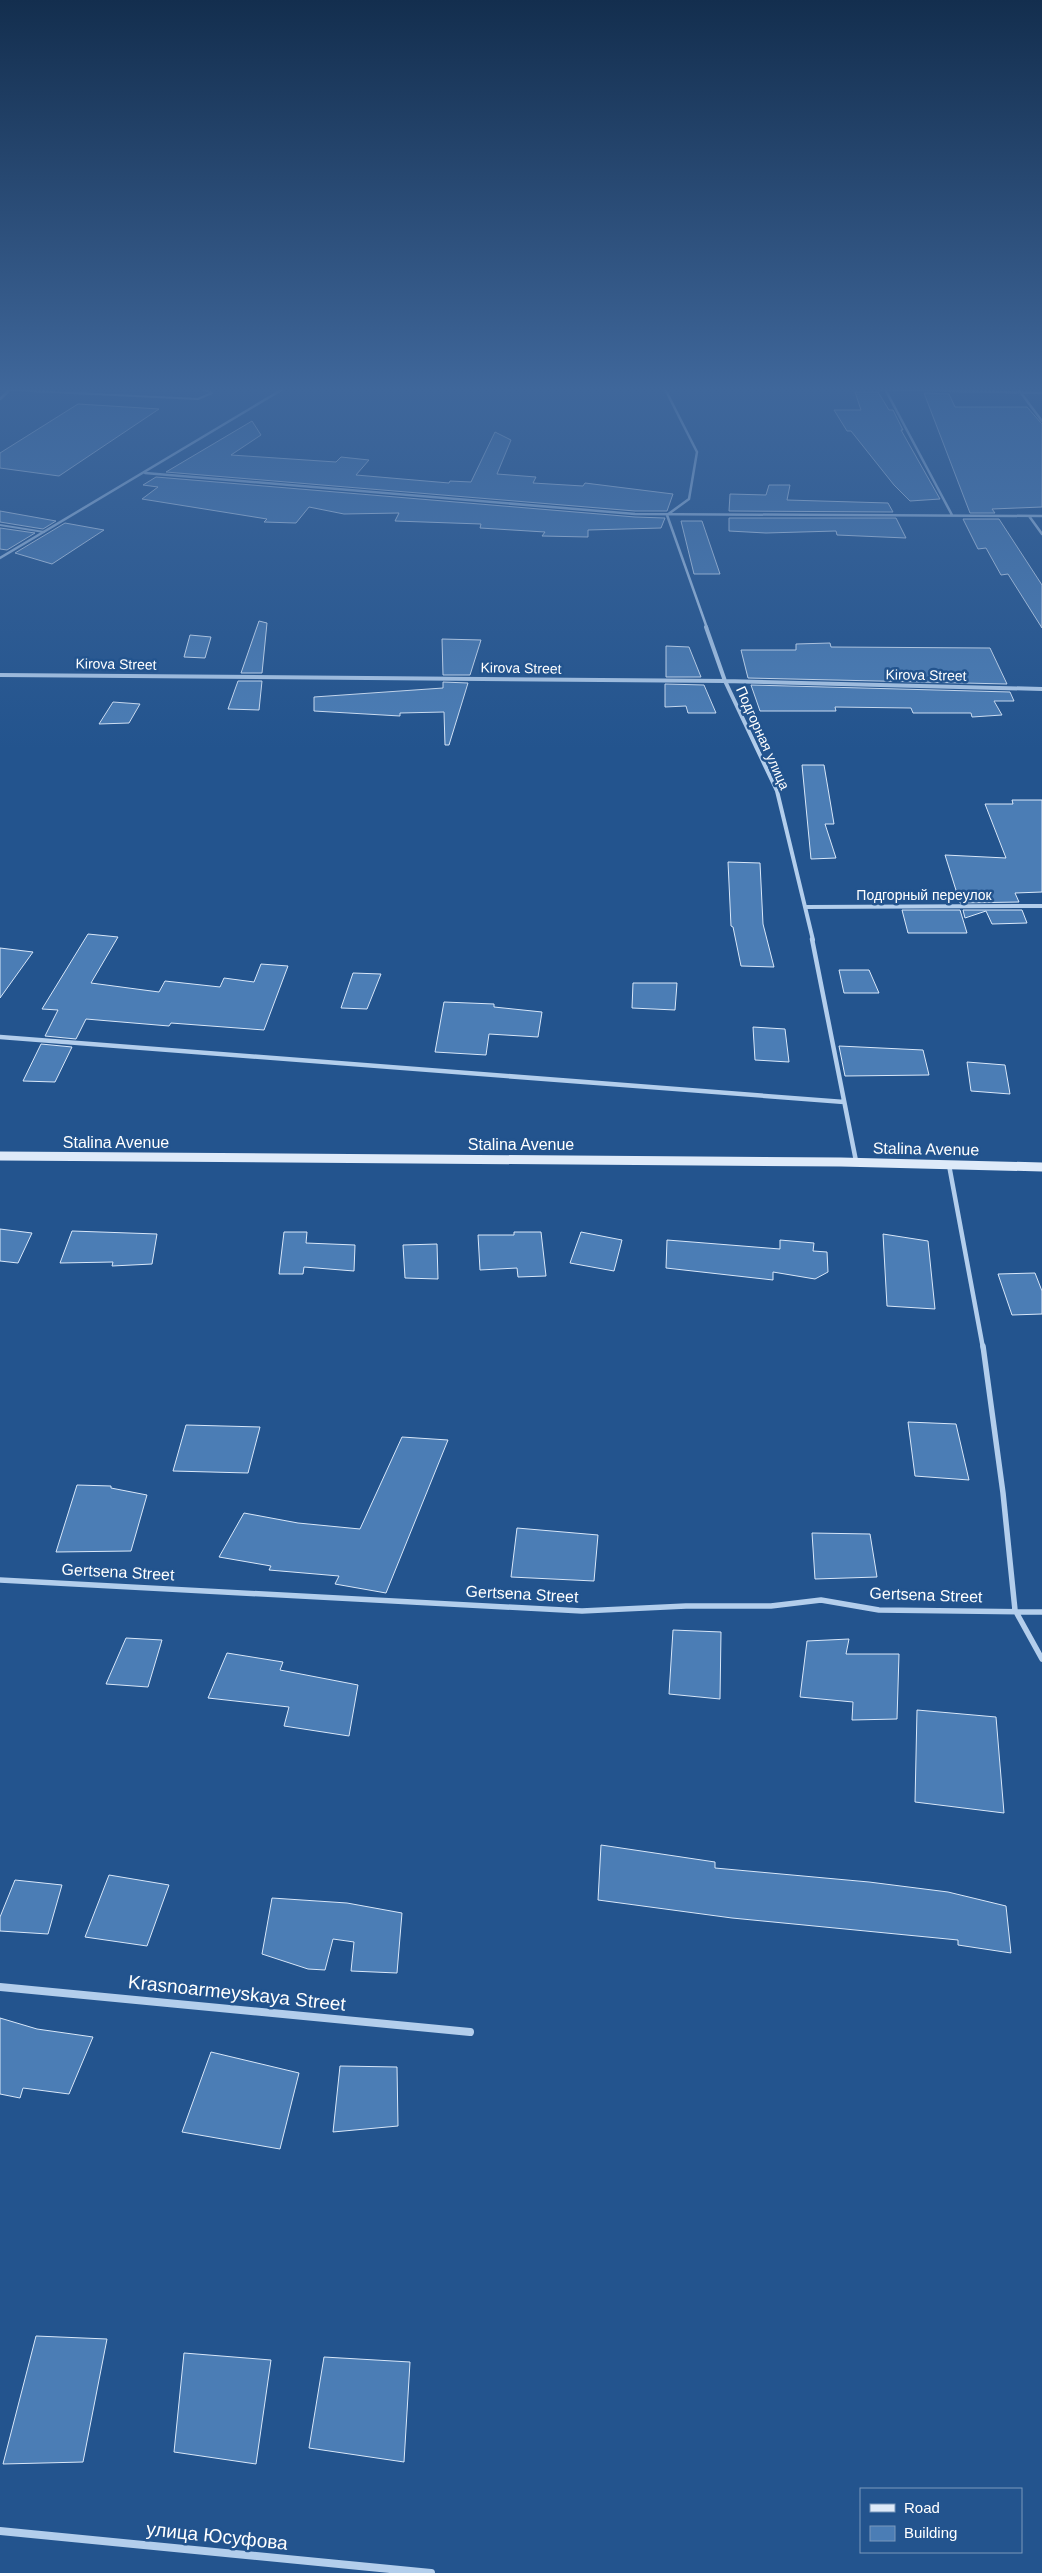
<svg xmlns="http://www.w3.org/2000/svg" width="1042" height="2573" font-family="Helvetica,sans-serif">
	<rect width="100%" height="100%" fill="#23548e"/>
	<!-- building -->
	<path fill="#4b7db5" stroke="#d8e7f9" d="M855,392H878L889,410H893L903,430H901L940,499L910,501L894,485L851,431H847L834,410H861Z
		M924,393L949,394L955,407H1027L1042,424V507L992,509L995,513H970Z
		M78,404L159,409L59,476L0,468V453Z
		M252,421L261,435L231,455L336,462L341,457L369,460L356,475L449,483L450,481L471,482L495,432L511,440L497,474L536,477L533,483L583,486L585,483L673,494L667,511H635L166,472Z
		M156,477L635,517L665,518L661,528L588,530V537L542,536L545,532L480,528L481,524L395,521L399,513L344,514L309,507L296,523L264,522L267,519L142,499L158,487L143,485Z
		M769,485H790L787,500L888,503L893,512L729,511L730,494L766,495Z
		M0,511L56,521L43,529L0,522Z
		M729,518H896L906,538L837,535L836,531L766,533L729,531Z
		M963,519H999L1042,585V628L1008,574L1001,575L986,548L978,549Z
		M681,521H702L720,574H694Z
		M65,523L104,530L52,564L15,553Z
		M0,528L35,533L7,550L0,549Z
		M259,621L267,623L262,673H241Z
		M190,635L211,637L205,658L184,657Z
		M442,639L481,640L470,675H443Z
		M830,643L831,647L990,648L1007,684L748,678L741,650H796V644Z
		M666,646L689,647L701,677H666Z
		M238,681H262L259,710L228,709Z
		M443,682L468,683L449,745H445L444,712L400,713V716L314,711V697L443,688Z
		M665,684L704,685L716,713H688L686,706L665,707Z
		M751,685L1010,692L1014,701H994L1002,715L972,717L971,713H913L911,708L835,707L836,711H760Z
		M113,702L140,704L129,723L99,724Z
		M802,765H824L834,824H825L836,858L811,859Z
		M1012,800H1042V892L1015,893L1019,902L960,903L945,855L1006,858L985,804H1013Z
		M728,862L760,863L763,924L774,967L741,966L733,927L731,926Z
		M902,910H960L967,933H908Z
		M963,910H1022L1027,923L992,924L986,911L965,918Z
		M88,934L118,937L91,983L159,992L165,981L220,987L224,978L254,982L261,964L288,966L264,1030L171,1023L169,1026L86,1019L76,1039L45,1036L58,1010L42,1009Z
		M0,948L33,952L0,998Z
		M839,970H869L879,993H844Z
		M353,973L381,974L367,1009L341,1008Z
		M633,983H677L675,1010L632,1008Z
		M444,1002L494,1004V1007L542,1012L538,1037L489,1034L486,1055L435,1052Z
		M753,1027L785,1029L789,1062L755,1060Z
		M41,1044L72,1047L55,1082L23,1081Z
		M839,1046L923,1050L929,1075L845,1076Z
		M967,1062L1005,1065L1010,1094L971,1091Z
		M0,1229L32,1233L18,1263L0,1261Z
		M72,1231L157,1234L152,1264L112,1266L113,1262L60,1263Z
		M284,1232H307L306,1243L355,1245L354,1271L304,1267L303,1274H279Z
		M514,1232H541L546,1276L518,1277L517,1268L480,1270L478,1235H514Z
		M581,1232L622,1240L614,1271L570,1263Z
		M883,1234L928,1241L935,1309L887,1306Z
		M667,1240L780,1249V1240L814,1243L813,1251L827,1252L828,1272L815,1279L773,1272V1280L666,1268Z
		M437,1244L438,1279L405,1278L403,1245Z
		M1035,1273L1042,1291V1314L1012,1315L998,1274Z
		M908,1422L956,1424L969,1480L915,1476Z
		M186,1425L260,1427L248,1473L173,1471Z
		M402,1437L448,1440L386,1593L335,1584L339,1576L269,1570L271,1566L219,1557L244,1513L298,1523L360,1529Z
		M77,1485L111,1486V1488L147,1495L131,1551L56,1552Z
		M517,1528L598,1535L594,1581L511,1577Z
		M812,1533L870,1534L877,1577L815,1579Z
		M673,1630L721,1632L720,1699L669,1694Z
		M126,1638L162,1640L148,1687L106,1684Z
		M849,1639L846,1654H899L897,1719L852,1720L853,1702L800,1697L807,1641Z
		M227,1653L283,1662L280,1670L358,1685L349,1736L284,1726L289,1707L208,1698Z
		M917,1710L996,1717L1004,1813L915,1802Z
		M601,1845L715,1862V1868L869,1882L948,1892L1006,1906L1011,1953L958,1945V1940L732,1918L598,1900Z
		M109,1875L169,1885L147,1946L85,1937Z
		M15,1880L62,1885L48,1934L0,1931V1917Z
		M272,1898L347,1903L402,1913L397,1973L351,1971L354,1942L333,1939L325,1970L308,1969L262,1954Z
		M0,2018L37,2029L93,2037L69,2094L23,2088L20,2098L0,2094Z
		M211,2052L299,2073L280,2149L182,2132Z
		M340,2066L397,2067L398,2126L333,2132Z
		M36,2336L107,2339L83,2462L3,2464Z
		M184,2353L271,2360L256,2464L174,2452Z
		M324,2357L410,2362L404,2462L309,2448Z"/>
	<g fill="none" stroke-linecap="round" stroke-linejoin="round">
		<!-- lane -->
		<path stroke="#b3ceec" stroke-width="2" d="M10,390L198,399L212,393L203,389
			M0,525L44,532"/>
		<!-- street-far4 -->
		<path stroke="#b3ceec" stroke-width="2.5" d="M665,389L697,452L689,499L667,515L707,628
			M877,389L1042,393
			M885,389L952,515
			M1018,389L1042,421
			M0,399L10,390L6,389
			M145,473L635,514L1042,516
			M1029,516L1042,534
			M0,558L283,389"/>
		<!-- street-far3 -->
		<path stroke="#b3ceec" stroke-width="4" d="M706,627L725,681L777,791L813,940
			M0,675L725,681L1042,689
			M806,907L1042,906"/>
		<!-- street-far2 -->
		<path stroke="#b3ceec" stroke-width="4.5" d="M812,939L856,1161
			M0,1037L844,1102
			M949,1165L983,1348"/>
		<!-- street-far1 -->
		<path stroke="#b3ceec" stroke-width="5.5" d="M983,1346L1003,1493L1015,1610L1042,1659
			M0,1580L582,1611L686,1606H771L821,1600L879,1610L1042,1612"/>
		<!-- street -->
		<path stroke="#b3ceec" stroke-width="8" d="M0,1987L470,2032
			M0,2531L431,2573"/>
		<!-- secondary -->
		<path stroke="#deeaf9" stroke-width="9" d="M0,1156L841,1162L1042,1167"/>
	</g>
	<!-- sky -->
	<linearGradient id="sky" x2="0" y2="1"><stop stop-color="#132e4e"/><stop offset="0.52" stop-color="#3f679b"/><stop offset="1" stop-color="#3f679b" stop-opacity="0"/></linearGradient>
	<rect width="1042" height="749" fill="url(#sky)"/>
	<g text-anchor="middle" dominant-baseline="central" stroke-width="5" stroke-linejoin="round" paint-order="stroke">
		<!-- far-street labels -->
		<g font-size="14" fill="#fff" stroke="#23548e">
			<text transform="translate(116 664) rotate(1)">Kirova Street</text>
			<text transform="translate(521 668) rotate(1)">Kirova Street</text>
			<text transform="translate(926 675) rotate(1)">Kirova Street</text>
			<text transform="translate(763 738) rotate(66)">Подгорная улица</text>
			<text x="924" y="895">Подгорный переулок</text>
		</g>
		<!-- street labels -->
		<g font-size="16" fill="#fff" stroke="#23548e">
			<text x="116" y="1142">Stalina Avenue</text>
			<text x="521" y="1144">Stalina Avenue</text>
			<text transform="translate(926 1149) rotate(1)">Stalina Avenue</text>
			<text transform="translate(118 1572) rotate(3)">Gertsena Street</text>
			<text transform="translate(522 1594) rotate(3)">Gertsena Street</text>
			<text transform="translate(926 1595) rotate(2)">Gertsena Street</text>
		</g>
		<!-- near-street labels -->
		<g font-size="19" fill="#fff" stroke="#23548e">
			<text transform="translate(237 1993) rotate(6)">Krasnoarmeyskaya Street</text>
			<text transform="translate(217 2536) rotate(6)">улица Юсуфова</text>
		</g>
	</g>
	<!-- legend -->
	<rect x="860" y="2488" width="162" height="65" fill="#23548e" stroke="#7b98bb"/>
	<rect x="870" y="2504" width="25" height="8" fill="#deeaf9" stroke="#7b98bb"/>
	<text x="904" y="2513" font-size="15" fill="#ffffff">Road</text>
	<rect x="870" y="2526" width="25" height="15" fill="#4b7db5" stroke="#7b98bb"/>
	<text x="904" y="2538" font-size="15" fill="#ffffff">Building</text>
</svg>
